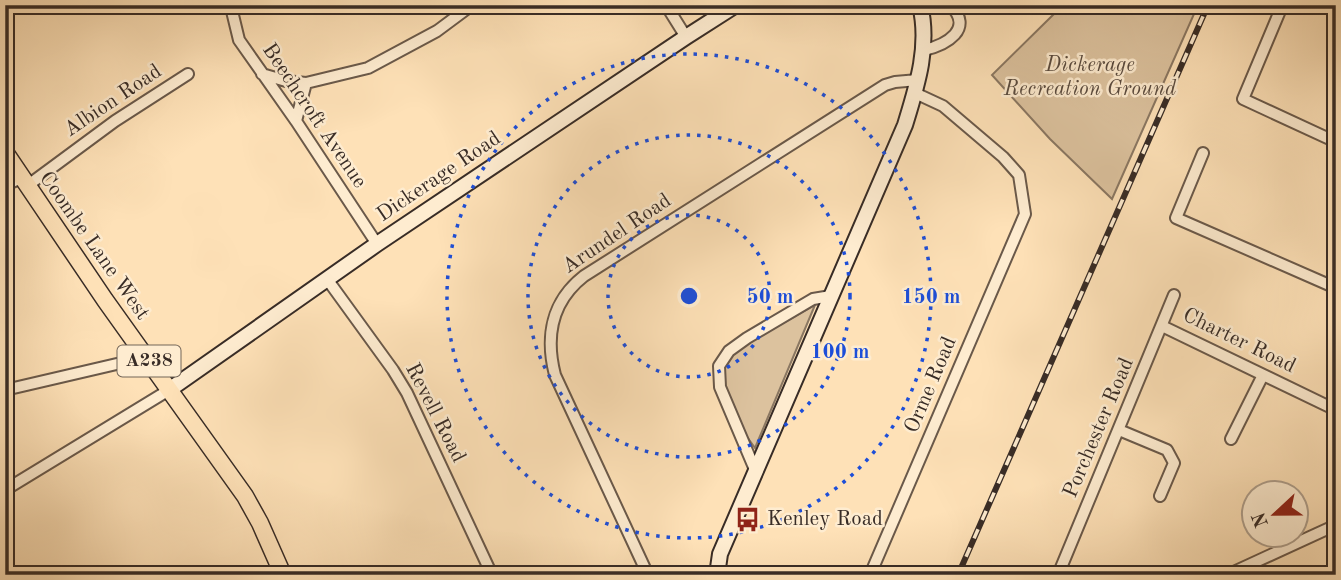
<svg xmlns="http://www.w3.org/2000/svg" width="1341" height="580" font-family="'Old Standard TT',serif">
	<rect width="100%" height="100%" fill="#fee1b7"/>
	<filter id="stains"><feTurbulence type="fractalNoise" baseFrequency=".00286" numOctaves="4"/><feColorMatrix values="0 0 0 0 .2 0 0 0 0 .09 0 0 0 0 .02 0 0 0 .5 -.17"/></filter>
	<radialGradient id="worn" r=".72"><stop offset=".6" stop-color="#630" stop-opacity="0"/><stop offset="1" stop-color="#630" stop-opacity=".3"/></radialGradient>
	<!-- green -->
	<path fill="#dcc29e" stroke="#8a7762" stroke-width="2" d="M1058,5H1198L1112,199L1050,139L992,75L1060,8Z
		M815,305L755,448L745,434L722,384L723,366L735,352L750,342Z"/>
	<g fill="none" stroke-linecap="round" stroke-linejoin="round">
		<defs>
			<path id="street" d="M232,5L231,7L239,40L296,121L377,244
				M666,5L686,37
				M1282,6L1243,99L1336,142
				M924,50C946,45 975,29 950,5
				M262,74L286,81L306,83
				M296,121L306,83L368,68L437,31L472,5
				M1203,153L1176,218L1336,288
				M5,185L22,178
				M27,186L115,121L188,74
				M327,279L393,370L407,393L492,575
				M1162,326L1336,410
				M5,390L121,363L141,350
				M1119,430L1167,450L1174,463L1160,496
				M1231,439L1263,375
				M756,472L720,387L719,366L729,351L747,338L813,299L831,296
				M5,490L169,390
				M648,575L555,375C545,336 552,301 584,276L885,85L895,82L918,80
				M870,575L1025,214L1019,175L1003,157L943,106L915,93
				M1058,575L1174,295
				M1227,575L1336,525"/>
			<path id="secondary" d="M169,390L377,244L686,37L736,5
				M717,575L720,554L905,125C917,86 930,46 920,5"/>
			<path id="primary" d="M5,152L105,300L245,496L260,523L283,575"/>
		</defs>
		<!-- street casing -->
		<use href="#street" stroke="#6a594a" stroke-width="14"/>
		<!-- secondary casing -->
		<use href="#secondary" stroke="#382c26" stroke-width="18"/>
		<!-- primary casing -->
		<use href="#primary" stroke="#382c26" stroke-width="19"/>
		<!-- street -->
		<use href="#street" stroke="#feecd0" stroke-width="10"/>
		<!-- secondary -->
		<use href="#secondary" stroke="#feecd0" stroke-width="14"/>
		<!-- primary -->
		<use href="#primary" stroke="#fee1b7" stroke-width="16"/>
		<defs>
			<path id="rail" d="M958,575L1208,5"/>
		</defs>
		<!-- rail casing -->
		<use href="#rail" stroke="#382c26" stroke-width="6"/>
		<!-- rail -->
		<use href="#rail" stroke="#feecd0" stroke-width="3.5" stroke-dasharray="10" stroke-linecap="butt"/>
	</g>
	<!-- distance rings -->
	<g fill="none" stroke="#1d4ed8" stroke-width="3.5" stroke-dasharray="3.5 7">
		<circle cx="689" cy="296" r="81"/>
		<circle cx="689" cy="296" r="161"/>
		<circle cx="689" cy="296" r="242"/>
	</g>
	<!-- icons -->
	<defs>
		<symbol id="bus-bare" viewBox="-9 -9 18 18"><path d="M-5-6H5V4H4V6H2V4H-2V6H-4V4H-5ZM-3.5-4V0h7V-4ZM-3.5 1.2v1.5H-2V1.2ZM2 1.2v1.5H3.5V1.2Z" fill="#8f2418" stroke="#feecd0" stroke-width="2.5" paint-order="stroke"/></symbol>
	</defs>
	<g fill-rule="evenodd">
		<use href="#bus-bare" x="730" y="502" width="35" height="35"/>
	</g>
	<g text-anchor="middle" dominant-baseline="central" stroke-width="5" stroke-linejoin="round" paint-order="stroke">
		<!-- shield labels -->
		<rect fill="#feecd0" stroke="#736659" stroke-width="2" x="117.5" y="345.5" width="63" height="31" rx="5"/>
		<g font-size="19" font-weight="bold" fill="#382c26">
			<text x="149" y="361">A238</text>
		</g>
		<!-- park labels -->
		<g font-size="21" font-style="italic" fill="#594a3e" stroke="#feecd0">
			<text x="1090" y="65">Dickerage<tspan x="1090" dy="24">Recreation Ground</tspan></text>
		</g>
		<!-- street labels -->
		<g font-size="21" fill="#382c26" stroke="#feecd0">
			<text transform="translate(113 101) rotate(-34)">Albion Road</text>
			<text transform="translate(314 116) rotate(56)">Beechcroft Avenue</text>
			<text transform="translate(439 177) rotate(-34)">Dickerage Road</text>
			<text transform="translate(617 234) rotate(-34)">Arundel Road</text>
			<text transform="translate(94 246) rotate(55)">Coombe Lane West</text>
			<text transform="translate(1239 341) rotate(26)">Charter Road</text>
			<text transform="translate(931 385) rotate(-67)">Orme Road</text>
			<text transform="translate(435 413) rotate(63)">Revell Road</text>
			<text transform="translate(1099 428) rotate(-67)">Porchester Road</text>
		</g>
		<!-- poi labels -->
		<g font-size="21" fill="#382c26" stroke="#feecd0" text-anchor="start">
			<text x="767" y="519">Kenley Road</text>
		</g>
	</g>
	<circle cx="689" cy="296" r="10" fill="#1d4ed8" stroke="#feecd0" stroke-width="3.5"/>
	<g font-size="21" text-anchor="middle" font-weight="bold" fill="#1d4ed8" stroke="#feecd0" stroke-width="5" stroke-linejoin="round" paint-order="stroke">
		<text x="770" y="303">50 m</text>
		<text x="931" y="303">150 m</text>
		<text x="840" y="358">100 m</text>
	</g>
	<!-- margin -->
	<rect width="1341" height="580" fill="none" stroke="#fee1b7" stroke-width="28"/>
	<rect x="7" y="7" width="1327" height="566" fill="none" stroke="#382c26" stroke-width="3.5"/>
	<rect x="14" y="14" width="1313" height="552" fill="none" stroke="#382c26" stroke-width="2"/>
	<!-- north arrow -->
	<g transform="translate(1275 514) rotate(248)"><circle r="33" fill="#feecd0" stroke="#af9f8c" stroke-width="2"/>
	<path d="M0-5L12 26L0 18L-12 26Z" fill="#8f2418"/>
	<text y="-10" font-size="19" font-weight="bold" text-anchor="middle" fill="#382c26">N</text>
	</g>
	<rect width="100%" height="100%" filter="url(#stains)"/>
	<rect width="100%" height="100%" fill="url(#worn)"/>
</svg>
